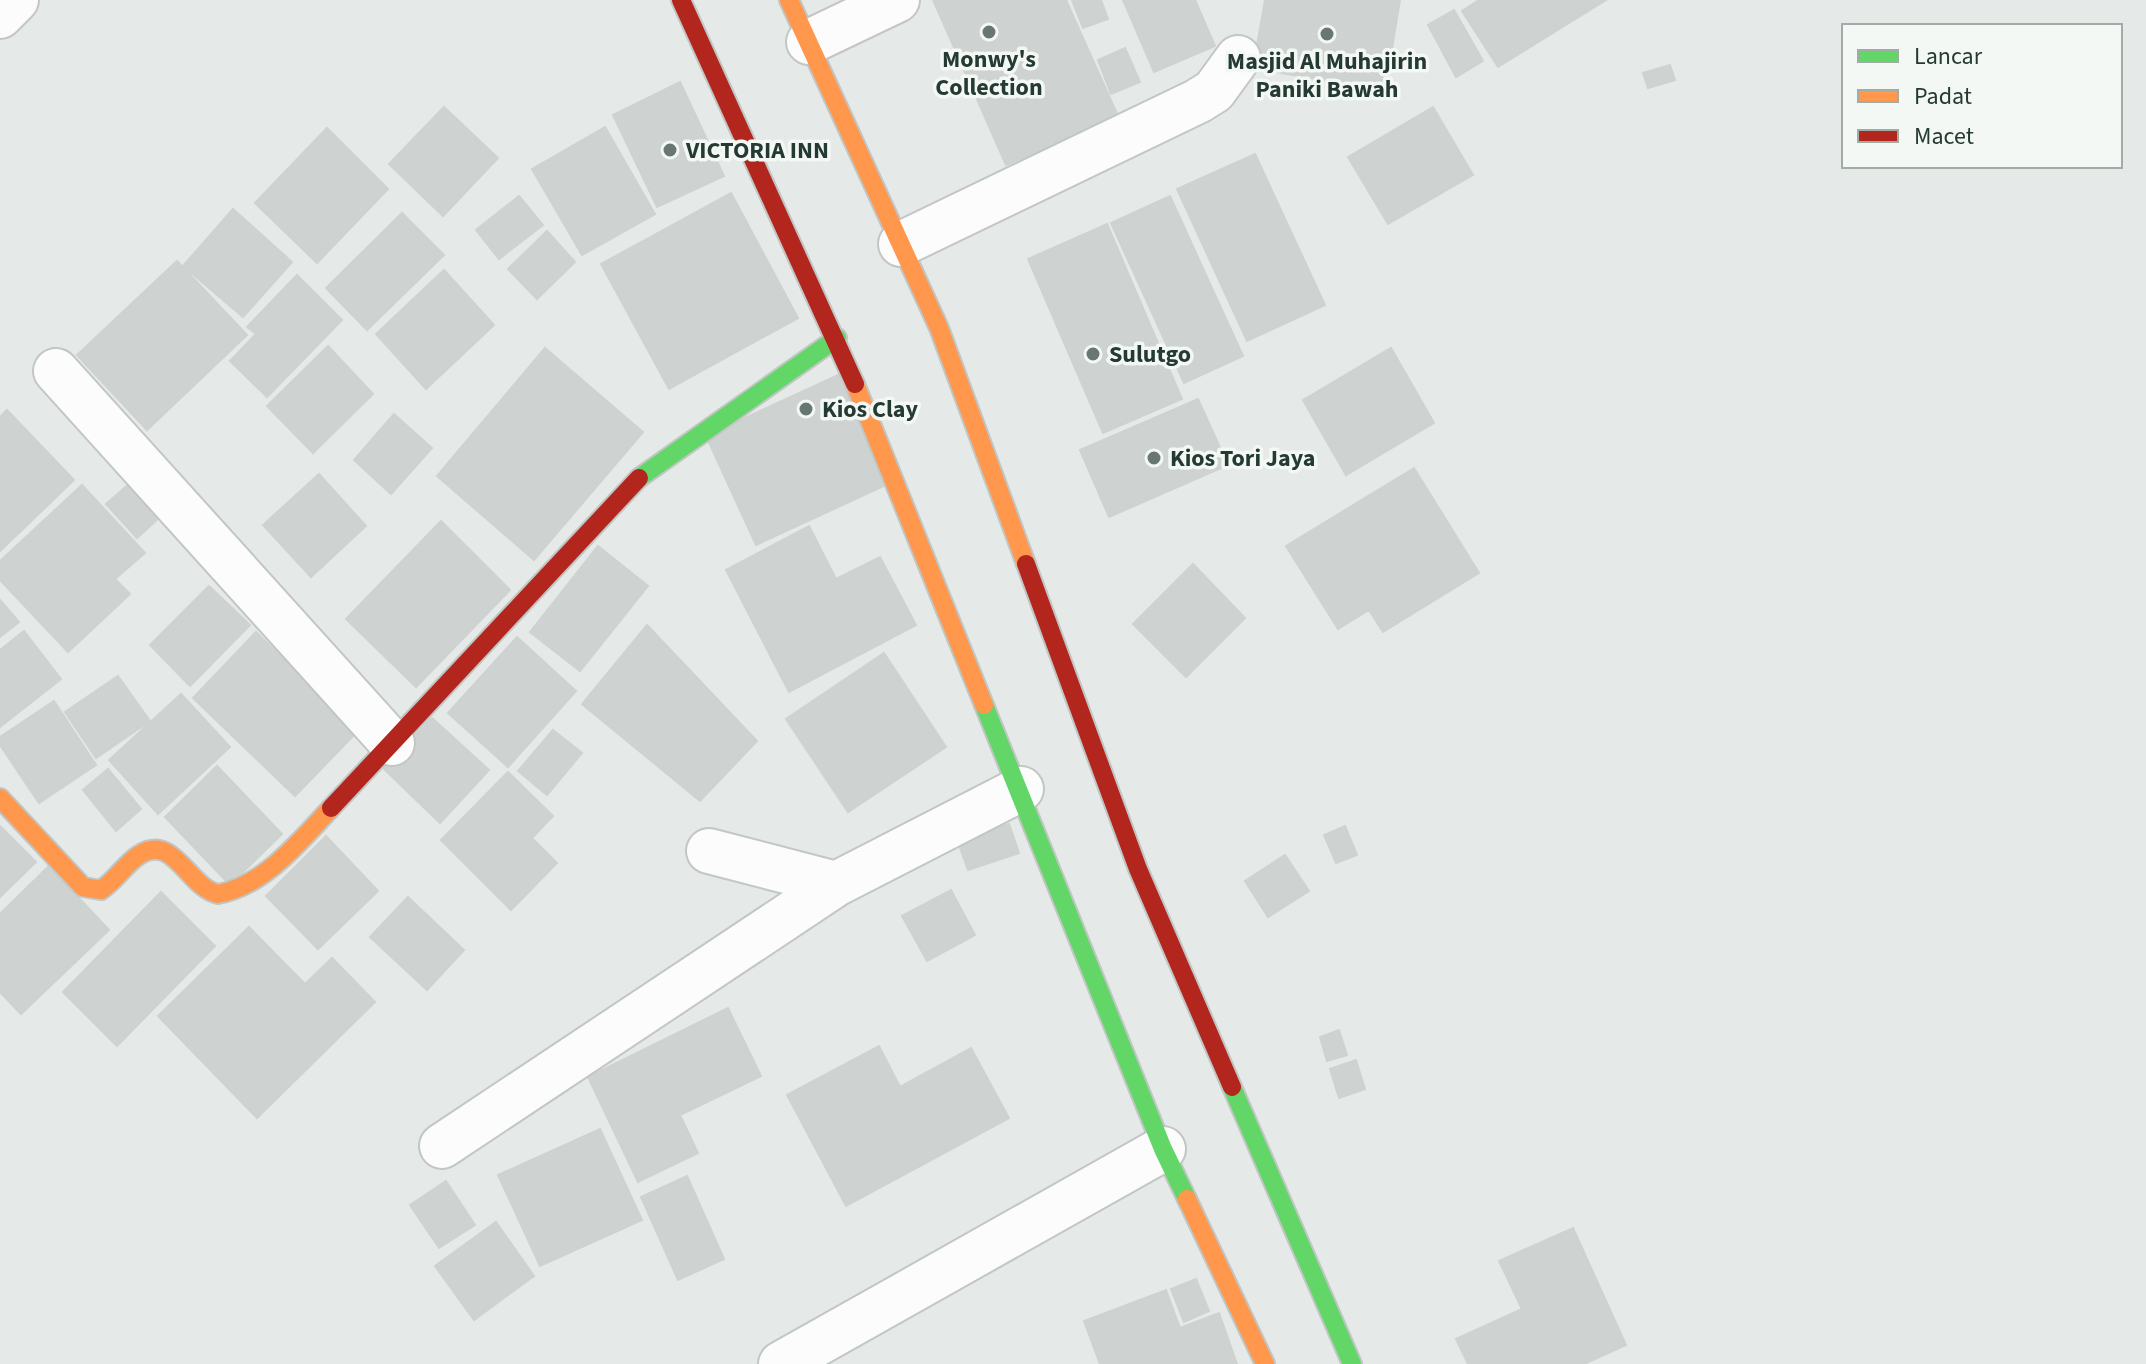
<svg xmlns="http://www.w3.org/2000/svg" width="2146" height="1364" font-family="'Source Sans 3',sans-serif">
	<rect width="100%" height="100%" fill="#e5e9e7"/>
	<!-- building -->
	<path fill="#ced2d0" stroke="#ced2d0" stroke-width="2" d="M933,0H1066L1118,116L1006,165Z
		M1072,0H1101L1108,19L1083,28Z
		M1123,0H1185L1133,23Z
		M1185,0H1195L1215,46L1154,72L1133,23Z
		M1265,0H1400L1385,91L1253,68Z
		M1479,0H1606L1498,67L1462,11Z
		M1454,10L1483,61L1456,77L1428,25Z
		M1125,48L1140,82L1111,94L1098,60Z
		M1670,65L1675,80L1648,88L1643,73Z
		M680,82L724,176L657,207L613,115Z
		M444,107L498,158L443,216L389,164Z
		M1433,107L1473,175L1388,224L1348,157Z
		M605,127L655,214L582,255L532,169Z
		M327,128L388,189L317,263L255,203Z
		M1255,154L1325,305L1247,341L1177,189Z
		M731,193L798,318L669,389L601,264Z
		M519,196L543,225L499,259L476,230Z
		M1170,196L1243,356L1184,383L1111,223Z
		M233,209L292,262L243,317L183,266Z
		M402,213L444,255L367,330L326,288Z
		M1107,224L1182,399L1103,433L1028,259Z
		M547,231L575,262L537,299L508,269Z
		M177,261L247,335L147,430L77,355Z
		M444,270L494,325L426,389L376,334Z
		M297,275L342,320L267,397L230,361L256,334L247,327Z
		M328,346L373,394L313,453L267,406Z
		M545,348L643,432L534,560L437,476Z
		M1391,348L1434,423L1346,475L1303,400Z
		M838,375L888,484L756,545L706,436Z
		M1198,399L1228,465L1109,517L1080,450Z
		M7,410L74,480L0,551V417Z
		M394,414L432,448L391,494L354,460Z
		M1414,468L1479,573L1383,632L1369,610L1338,629L1286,546Z
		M319,474L366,526L311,577L263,525Z
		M129,484L159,518L137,538L106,504Z
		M82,485L145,553L115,579L130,594L68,652L0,580V561Z
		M441,521L510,590L416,687L346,619Z
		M809,526L836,579L880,557L916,625L789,692L726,570Z
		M598,546L648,586L580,671L530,632Z
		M1193,564L1245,618L1186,677L1133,624Z
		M209,586L250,625L190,686L150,645Z
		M0,600L19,622L0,637Z
		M647,625L757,741L700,801L582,704Z
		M24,631L61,679L0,727V650Z
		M256,632L358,731L295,796L193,698Z
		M517,637L576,691L508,767L448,713Z
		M884,653L946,747L848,812L786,719Z
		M118,676L150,721L96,758L65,712Z
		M181,694L230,747L158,814L109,760Z
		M54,701L96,765L39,803L0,745V737Z
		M432,718L489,770L440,823L384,769Z
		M553,730L582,753L547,795L518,771Z
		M217,766L282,834L230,885L165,817Z
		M108,769L141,809L116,831L83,790Z
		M508,772L553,816L532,838L557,863L511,910L441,840Z
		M1009,824L1019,853L968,870L958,842Z
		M0,826L36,862L0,897Z
		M1345,826L1357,855L1336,863L1324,835Z
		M326,836L378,891L318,949L266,896Z
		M1285,855L1309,891L1268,917L1245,881Z
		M49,866L109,930L21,1014L0,992V914Z
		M951,890L975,935L927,961L902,916Z
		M161,892L215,946L117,1046L63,992Z
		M408,897L464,950L427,990L370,937Z
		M249,927L305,984L332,958L375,1002L257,1118L158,1016Z
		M728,1008L761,1076L680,1115L698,1153L638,1182L588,1077Z
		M1339,1030L1347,1055L1327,1061L1320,1037Z
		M879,1046L900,1087L971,1048L1009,1118L846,1206L787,1095Z
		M1356,1060L1365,1089L1339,1098L1330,1069Z
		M600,1129L642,1220L540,1266L498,1175Z
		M687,1176L724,1259L678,1280L641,1197Z
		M446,1181L475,1225L439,1248L410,1205Z
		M496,1222L534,1276L474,1320L435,1266Z
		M1573,1228L1626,1345L1584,1364H1468L1456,1339L1522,1309L1499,1261Z
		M1196,1279L1209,1311L1184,1322L1171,1289Z
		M1166,1290L1180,1328L1219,1313L1237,1364H1100L1084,1321Z"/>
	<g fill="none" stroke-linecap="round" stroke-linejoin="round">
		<defs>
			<path id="street" d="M0,16L16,0
				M809,42L897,0
				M901,244L1198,101L1214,91L1238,58
				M56,371L392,743
				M709,851L836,884
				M442,1146L836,884L1021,789
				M781,1364L1163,1149"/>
			<path id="fast" d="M639,478L837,338
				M984,705L1163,1149L1187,1199
				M1232,1087L1352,1364"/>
			<path id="slow" d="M789,0L939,328L1026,564
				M855,384L984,705
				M0,798L83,887L101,890C116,880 125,864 139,855C173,832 189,888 218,894C264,886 301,840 331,808
				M1187,1199L1265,1364"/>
			<path id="jam" d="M681,0L855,384
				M1026,564L1138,869L1232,1087
				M331,808L639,478"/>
		</defs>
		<!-- street casing -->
		<use href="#street" stroke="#c2c6c4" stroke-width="48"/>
		<!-- fast casing -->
		<use href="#fast" stroke="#c1c6c4" stroke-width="22"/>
		<!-- slow casing -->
		<use href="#slow" stroke="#c1c6c4" stroke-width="22"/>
		<!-- jam casing -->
		<use href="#jam" stroke="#c1c6c4" stroke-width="22"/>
		<!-- street -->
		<use href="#street" stroke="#fbfcfb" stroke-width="44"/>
		<!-- fast -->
		<use href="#fast" stroke="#63d668" stroke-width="18"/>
		<!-- slow -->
		<use href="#slow" stroke="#ff974d" stroke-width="18"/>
		<!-- jam -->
		<use href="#jam" stroke="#b3261e" stroke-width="18"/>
	</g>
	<!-- markers -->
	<g fill="#687772" stroke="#f3f8f5" stroke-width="3">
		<circle cx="989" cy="32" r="8"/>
		<circle cx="1327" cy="34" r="8"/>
		<circle cx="670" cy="150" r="8"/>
		<circle cx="1093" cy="354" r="8"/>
		<circle cx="806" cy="409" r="8"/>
		<circle cx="1154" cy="458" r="8"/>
	</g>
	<g text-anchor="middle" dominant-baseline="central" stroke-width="7" stroke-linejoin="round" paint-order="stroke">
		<!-- poi labels -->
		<g font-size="24" font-weight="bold" fill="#253a33" stroke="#f3f8f5" text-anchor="start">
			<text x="989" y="59" text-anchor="middle">Monwy's<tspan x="989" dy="28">Collection</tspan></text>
			<text x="1327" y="61" text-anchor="middle">Masjid Al Muhajirin<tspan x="1327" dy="28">Paniki Bawah</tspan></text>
			<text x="686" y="150">VICTORIA INN</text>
			<text x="1109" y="354">Sulutgo</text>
			<text x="822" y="409">Kios Clay</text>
			<text x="1170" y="458">Kios Tori Jaya</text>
		</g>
	</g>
	<!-- legend -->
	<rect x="1842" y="24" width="280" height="144" fill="#f3f8f5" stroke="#a1aca7" stroke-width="2"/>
	<rect x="1858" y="50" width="40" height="12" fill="#63d668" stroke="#a1aca7" stroke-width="2"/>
	<text x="1914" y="64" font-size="24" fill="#253a33">Lancar</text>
	<rect x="1858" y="90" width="40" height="12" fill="#ff974d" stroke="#a1aca7" stroke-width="2"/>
	<text x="1914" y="104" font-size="24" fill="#253a33">Padat</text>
	<rect x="1858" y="130" width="40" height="12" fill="#b3261e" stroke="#a1aca7" stroke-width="2"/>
	<text x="1914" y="144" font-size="24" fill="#253a33">Macet</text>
</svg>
